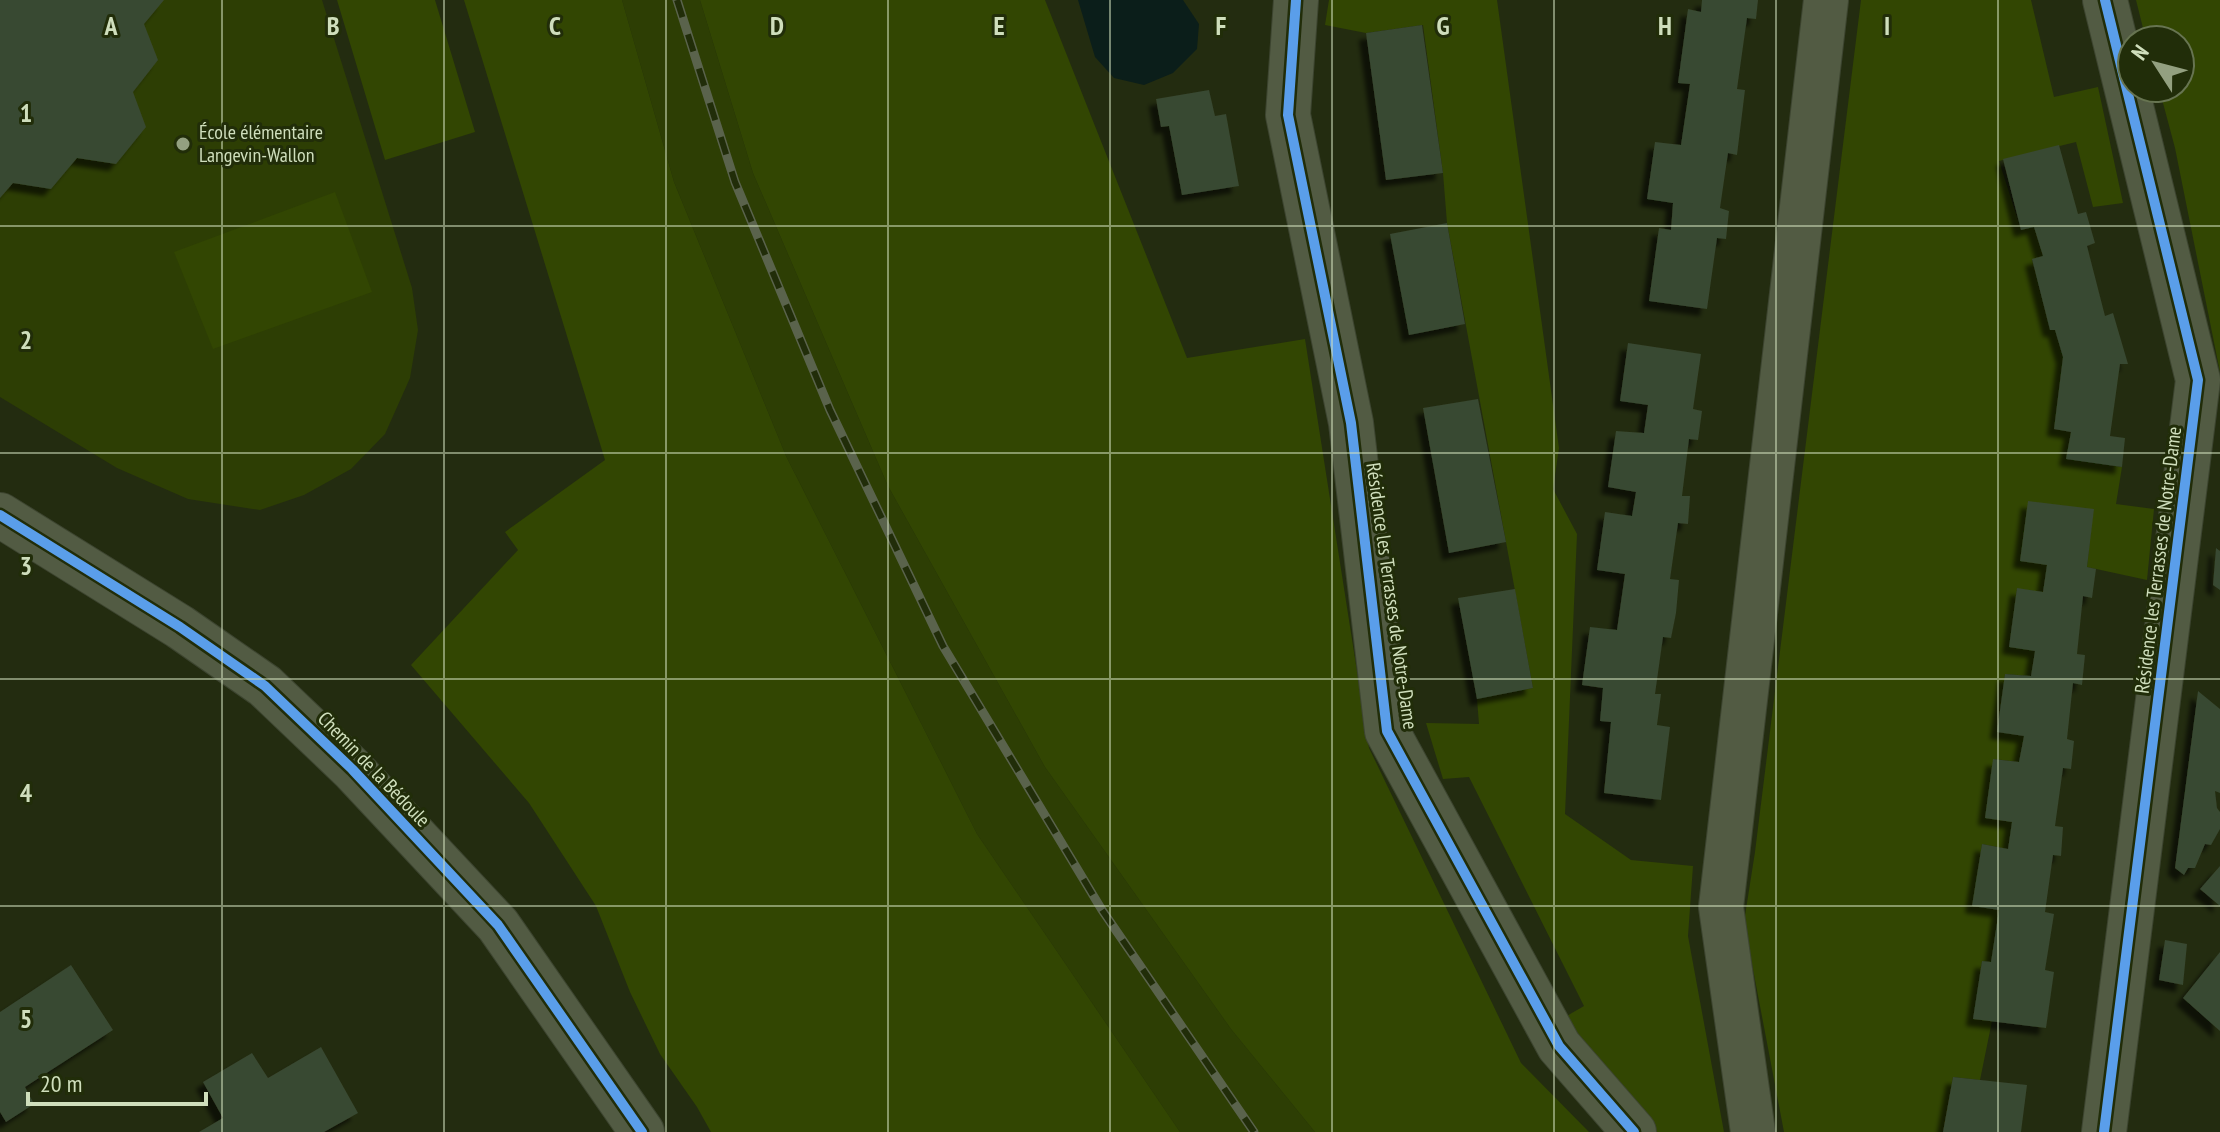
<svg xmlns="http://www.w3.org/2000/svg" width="2220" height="1132" font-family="'PT Sans Narrow',sans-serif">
	<defs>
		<filter id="shadow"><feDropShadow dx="-7" dy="7" stdDeviation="2" flood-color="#0009"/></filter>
	</defs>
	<rect width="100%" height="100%" fill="#232c10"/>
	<!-- built -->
	<path fill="#2d3e04" d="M0,0H322L412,288L418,330L410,378L385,434L351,469L304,495L260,510L188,499L117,468L0,397Z
		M622,0H700L753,173L888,486L1045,767L1231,1029L1315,1132H1180L977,834L786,456L674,182Z"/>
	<!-- green -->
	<path fill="#324602" d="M337,0H435L475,132L385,160Z
		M464,0H622L674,182L786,456L977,834L1180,1132H711L697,1107L660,1054L630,992L596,906L529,803L411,665L518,550L505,532L605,460Z
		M700,0H1045L1187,358L1305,339L1369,748L1521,1063L1589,1132H1315L1231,1029L1045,767L888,486L753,173Z
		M1329,0H1497L1559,448L1553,489L1577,534L1565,814L1631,860L1693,866L1688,936L1724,1132H1654L1574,1043L1565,1017L1584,1006L1469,777L1443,779L1426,723L1479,724L1477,699L1533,688L1447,223L1443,173L1423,25L1366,33L1325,25Z
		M1861,0H2031L2054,97L2098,87L2123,203L2093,207L2076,142L1999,161L2021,230L2034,227L2043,256L2032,260L2050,330H2055L2063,357L2054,429L2071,432L2067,459L2122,467L2116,504L2154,509L2147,580L2087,567L2093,509L2047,565L2043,592L2017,589L2009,646L2035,651L2031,676L2005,674L1997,732L2024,736L2019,762L1994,759L2012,822L2008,849L1982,844L1973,906L1999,910L1991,962L1982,961L1973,1018L1992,1021L1980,1080L1953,1077L1943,1132H1784L1744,922L1755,852Z
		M2136,0H2220V372L2175,148L2159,88H2180V40H2146Z
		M335,192L372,292L213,349L174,252Z"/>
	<!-- water -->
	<path fill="#0b1e1a" d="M1078,0H1183L1199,24L1197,49L1173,73L1144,85L1114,78L1095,57Z"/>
	<!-- building -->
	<path fill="#394831" filter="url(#shadow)" d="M0,0H164L144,24L158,60L133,92L146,127L116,164L77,158L51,189L13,183L0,198Z
		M1702,0H1758L1756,19L1747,18L1737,89L1745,90L1737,155L1728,153L1720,208L1729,211L1726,239L1717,238L1707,309L1649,301L1659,228L1671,230L1673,203L1647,199L1655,142L1681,145L1690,84L1678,83L1688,9L1701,12Z
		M1422,25L1443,173L1386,180L1366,33Z
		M1209,90L1215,116L1226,114L1239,186L1182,195L1169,126L1161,127L1156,99Z
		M2059,145L2078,214L2086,212L2095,243L2087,246L2105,316L2113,313L2128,364H2120L2110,436L2125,438L2122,467L2066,459L2071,432L2054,429L2063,357L2055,330H2050L2032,259L2043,256L2034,227L2021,230L2003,159Z
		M1447,223L1465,324L1409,335L1390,234Z
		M1628,343L1701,354L1693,409L1702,411L1698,440L1689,439L1682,496H1690L1688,524L1678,523L1670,579L1679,580L1676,613L1671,638L1663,637L1655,694H1661L1657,725L1670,727L1661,800L1604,793L1611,722L1600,721L1603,688L1582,685L1590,627L1617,630L1625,574L1597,570L1605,512L1632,516L1636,492L1608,487L1616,431L1644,433L1648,405L1620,401Z
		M1478,399L1506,542L1449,553L1423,408Z
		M2028,501L2094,509L2087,567L2096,569L2092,598L2083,596L2077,654L2085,655L2082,685L2073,683L2067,739L2074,741L2071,769L2063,768L2055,826L2063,827L2061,856L2053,855L2045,912L2054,914L2045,970L2054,972L2046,1028L1973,1019L1982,961L1991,962L1999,910L1972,906L1982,844L2008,849L2012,822L1985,818L1993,759L2019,762L2024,736L1997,732L2005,674L2031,676L2035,651L2009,647L2017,588L2043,592L2047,565L2020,561Z
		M2216,548L2220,551V590L2213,585Z
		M1515,589L1533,688L1477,699L1458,598Z
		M2198,691L2220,709V793L2215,791L2217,808L2220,812V829L2211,845L2205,844L2195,868H2188L2184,875L2175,868Z
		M2220,866V906L2200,889Z
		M2165,940L2187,944L2183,985L2159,980Z
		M2220,952V1031L2183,998Z
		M71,965L113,1030L25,1087L34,1104L6,1122L0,1112V1012Z
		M321,1047L358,1113L324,1132H199L223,1118L203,1082L252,1053L268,1078Z
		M1953,1077L2027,1085L2021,1132H1943Z"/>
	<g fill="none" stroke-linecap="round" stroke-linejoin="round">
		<defs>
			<path id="street" d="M1296,0L1288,115L1351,423L1387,731L1559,1046L1634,1132
				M1753,1132L1721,907L1826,0
				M2104,1132L2198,380L2105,0"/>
			<path id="secondary" d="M0,515L180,627L265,686L352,769L498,925L642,1132"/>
		</defs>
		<!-- street casing -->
		<use href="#street" stroke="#3d4530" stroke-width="46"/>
		<!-- secondary casing -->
		<use href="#secondary" stroke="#3d4530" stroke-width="46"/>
		<!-- street -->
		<use href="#street" stroke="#525b43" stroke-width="44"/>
		<!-- secondary -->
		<use href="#secondary" stroke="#525b43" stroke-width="44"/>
		<defs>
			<path id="rail" d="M677,0L735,182L830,410L943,646L1102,910L1254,1132"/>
		</defs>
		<!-- rail casing -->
		<use href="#rail" stroke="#5a634c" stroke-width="9"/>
		<!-- rail -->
		<use href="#rail" stroke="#212d09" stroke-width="6" stroke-dasharray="18" stroke-linecap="butt"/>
		<defs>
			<path id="cycleway" d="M1296,0L1288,115L1351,423L1387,731L1559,1046L1634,1132
				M0,515L180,627L265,686L352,769L498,925L642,1132
				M2104,1132L2198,380L2105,0"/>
		</defs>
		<!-- cycleway casing -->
		<use href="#cycleway" stroke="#212d09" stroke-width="15"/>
		<!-- cycleway -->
		<use href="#cycleway" stroke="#5a9eea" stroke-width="10"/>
	</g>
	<!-- grid -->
	<path fill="none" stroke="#cfdebc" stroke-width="2" stroke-opacity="0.55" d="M222,0V1132M444,0V1132M666,0V1132M888,0V1132M1110,0V1132M1332,0V1132M1554,0V1132M1776,0V1132M1998,0V1132M0,226H2220M0,453H2220M0,679H2220M0,906H2220"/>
	<!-- markers -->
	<circle fill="#93a080" stroke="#212d09" stroke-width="3" cx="183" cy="144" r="8"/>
	<g text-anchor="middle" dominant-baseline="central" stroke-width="6" stroke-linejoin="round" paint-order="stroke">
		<!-- poi labels -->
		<g font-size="20" fill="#cfdebc" stroke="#212d09" text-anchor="start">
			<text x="199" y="132">École élémentaire<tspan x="199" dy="23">Langevin-Wallon</tspan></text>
		</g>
		<!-- street labels -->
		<g font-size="20" fill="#cfdebc" stroke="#212d09">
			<text transform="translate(2158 560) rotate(-83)">Résidence les Terrasses de Notre-Dame</text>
			<text transform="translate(1392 596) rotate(82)">Résidence les Terrasses de Notre-Dame</text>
			<text transform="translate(374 769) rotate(46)">Chemin de la Bédoule</text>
		</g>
	</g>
	<g font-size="26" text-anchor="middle" font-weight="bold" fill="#cfdebc" stroke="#212d09" stroke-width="6" stroke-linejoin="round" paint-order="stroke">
		<text x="111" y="35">A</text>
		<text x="333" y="35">B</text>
		<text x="555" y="35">C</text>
		<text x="777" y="35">D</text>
		<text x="999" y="35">E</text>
		<text x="1221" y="35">F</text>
		<text x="1443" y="35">G</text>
		<text x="1665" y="35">H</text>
		<text x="1887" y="35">I</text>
		<text x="26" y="122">1</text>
		<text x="26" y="349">2</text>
		<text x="26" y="575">3</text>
		<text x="26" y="802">4</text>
		<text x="26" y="1028">5</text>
	</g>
	<!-- north arrow -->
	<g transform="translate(2156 64) rotate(306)"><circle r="38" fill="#212d09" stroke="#677451" stroke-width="2"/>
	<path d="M0-6L14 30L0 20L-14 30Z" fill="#93a080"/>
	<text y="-12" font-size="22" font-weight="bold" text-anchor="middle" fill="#cfdebc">N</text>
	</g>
	<!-- scale -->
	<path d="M28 1092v12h178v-12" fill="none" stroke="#cfdebc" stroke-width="4"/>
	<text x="40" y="1092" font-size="24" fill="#cfdebc" stroke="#212d09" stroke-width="6" paint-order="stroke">20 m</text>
</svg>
